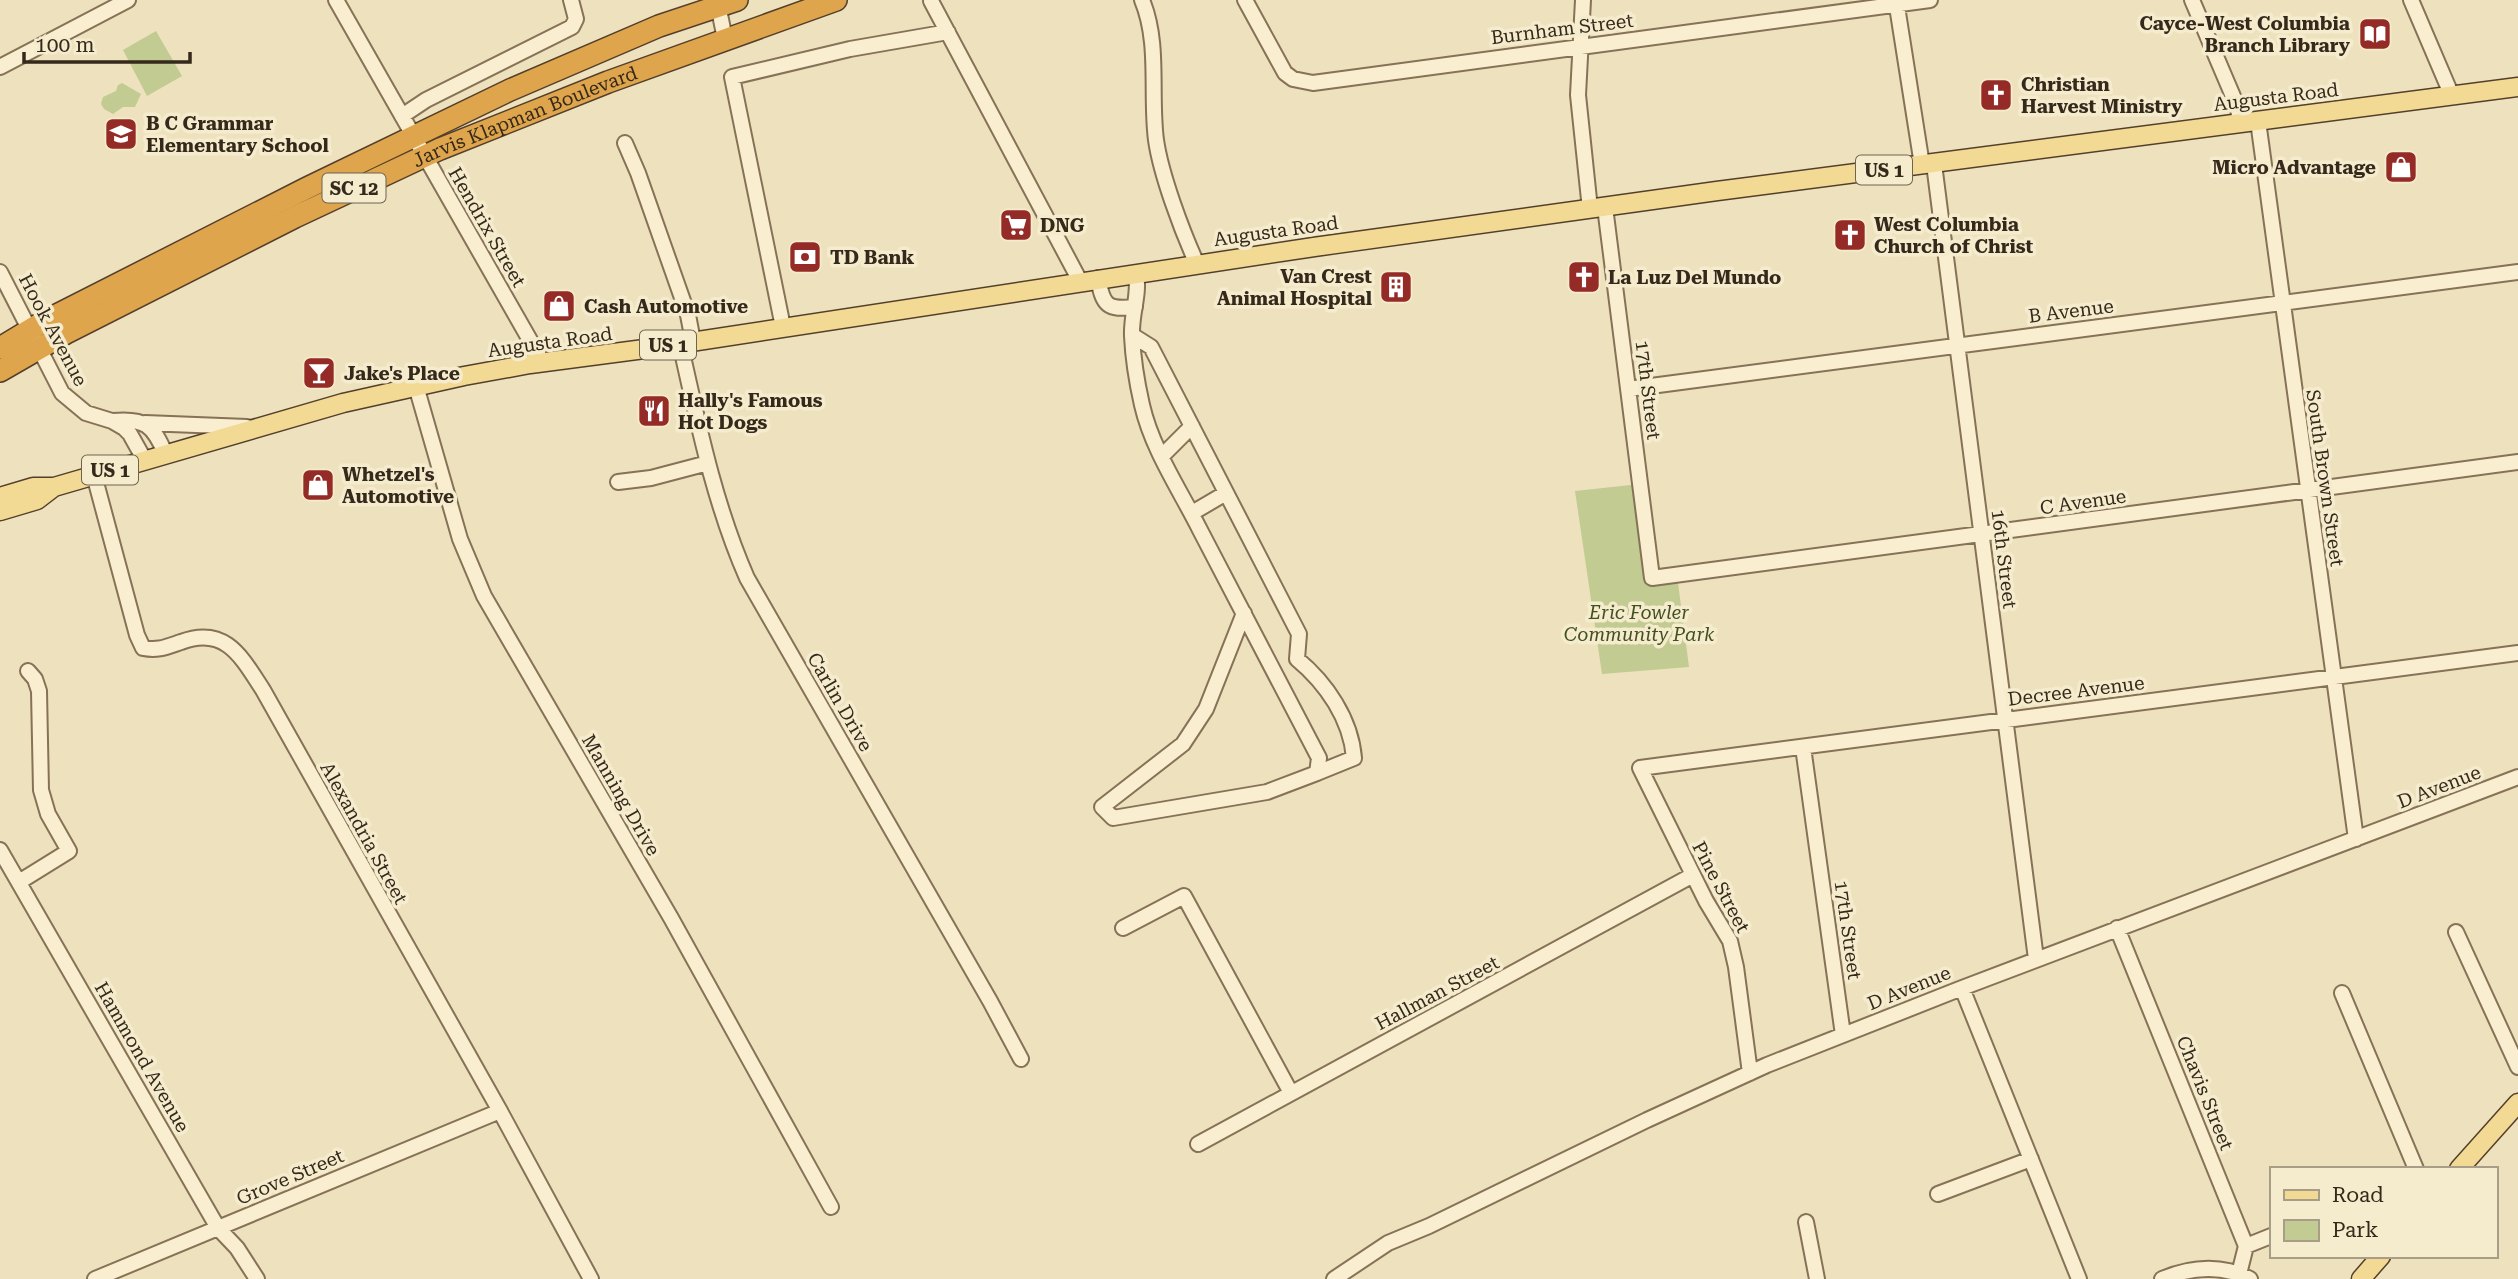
<svg xmlns="http://www.w3.org/2000/svg" width="2518" height="1279" font-family="'Roboto Serif',serif">
	<rect width="100%" height="100%" fill="#eee1bd"/>
	<!-- green -->
	<path fill="#c2cb92" d="M156,31L182,76L147,96L123,50Z
		M122,83L141,94L135,107H123L113,114L104,109L101,104L103,97L116,91L118,85Z
		M1640,484L1652,577L1677,575L1689,667L1602,674L1575,491Z"/>
	<g fill="none" stroke-linecap="round" stroke-linejoin="round">
		<defs>
			<path id="minor" d="M336,0L543,363
				M717,0L725,39
				M1142,0C1160,43 1150,94 1156,140C1161,175 1182,231 1197,264
				M1245,0L1285,73L1293,79L1313,83L1930,0
				M1583,0L1578,95L1590,209
				M1896,0L1922,165
				M2192,0L2238,108L2240,123
				M2411,0L2452,96
				M931,1L1080,281
				M0,67L128,0
				M402,116L426,100L572,27L576,19L571,0
				M2258,121L2356,839
				M625,143L638,173L688,315L693,341
				M1934,164L2036,959
				M1605,207L1652,578L2518,462
				M0,272L62,393L86,413L112,421L124,428L130,434L144,459
				M1136,273C1140,295 1131,313 1132,336C1133,358 1137,383 1142,405C1152,449 1180,490 1200,530C1240,606 1279,682 1319,758L1317,773L1267,792L1113,818L1102,807L1183,744L1206,709L1244,613
				M1098,278C1103,306 1107,310 1135,307
				M783,327L732,77L850,49L948,32
				M1132,335L1151,347L1299,634L1297,659C1326,683 1351,719 1354,758L1317,773
				M680,343C698,423 714,503 747,578L990,1001L1021,1059
				M416,386L460,539L484,596L671,918L831,1207
				M1628,389L2518,272
				M113,421C145,418 153,425 165,453
				M145,423L247,427
				M1162,456L1192,426
				M94,475L137,635L143,648C158,651 166,647 181,642C226,625 242,658 263,690L500,1111L591,1279
				M618,482L651,478L708,463
				M1192,513L1226,493
				M1803,747L1843,1035
				M0,850L218,1228L237,1248L257,1279
				M19,882L69,851L48,814L41,790L39,691L35,679L28,671
				M1123,928L1184,896L1291,1093
				M2117,928L2246,1246L2239,1274
				M2456,932L2518,1067
				M1962,988L2079,1279
				M2342,993L2416,1169
				M1750,1073L1736,967L1730,941L1706,901L1640,768L2518,653
				M1198,1144L1693,875
				M1938,1194L2031,1159
				M1806,1222L1817,1279
				M2246,1246L2271,1236
				M95,1279L500,1111
				M1334,1279L1388,1243L1429,1226L1647,1120L1767,1065L1962,988L2518,777
				M2162,1279C2191,1267 2221,1264 2250,1279"/>
			<path id="major" d="M0,497L33,487H54L343,403L464,376L530,364L652,348L1314,247L1717,191L2518,87
				M0,511L37,500L54,487
				M2459,1169L2518,1103
				M2361,1279L2381,1256"/>
			<g id="highway">
				<path d="M0,348L43,322L307,188L510,90L659,26L737,0"/>
				<path id="s1" d="M0,371L66,333L295,217L440,149L608,82L836,0"/>
			</g>
		</defs>
		<!-- minor casing -->
		<use href="#minor" stroke="#867256" stroke-width="18"/>
		<!-- major casing -->
		<use href="#major" stroke="#533f2b" stroke-width="21"/>
		<!-- highway casing -->
		<use href="#highway" stroke="#533f2b" stroke-width="24"/>
		<!-- minor -->
		<use href="#minor" stroke="#f9eed0" stroke-width="14"/>
		<!-- major -->
		<use href="#major" stroke="#f2d994" stroke-width="18"/>
		<!-- highway -->
		<use href="#highway" stroke="#dfa54c" stroke-width="21"/>
	</g>
	<!-- icons -->
	<defs>
		<symbol id="library-square" viewBox="-11 -11 22 22"><rect x="-9" y="-9" width="18" height="18" rx="4" fill="#952b26" stroke="#f5ebcd"/><path d="M-6-4Q-3-5.5-.7-3.5V5Q-3 3-6 4ZM6-4Q3-5.5 .7-3.5V5Q3 3 6 4Z" fill="#fff"/></symbol>
		<symbol id="church-square" viewBox="-11 -11 22 22"><rect x="-9" y="-9" width="18" height="18" rx="4" fill="#952b26" stroke="#f5ebcd"/><path d="M-1.2-6h2.4v3.5h3.3v2.4h-3.3V6h-2.4V-.1h-3.3v-2.4h3.3Z" fill="#fff"/></symbol>
		<symbol id="school-square" viewBox="-11 -11 22 22"><rect x="-9" y="-9" width="18" height="18" rx="4" fill="#952b26" stroke="#f5ebcd"/><path d="M0-5L7-2L0 1L-7-2ZM-4 1L0 2.5L4 1V4Q0 6-4 4Z" fill="#fff"/></symbol>
		<symbol id="shop-square" viewBox="-11 -11 22 22"><rect x="-9" y="-9" width="18" height="18" rx="4" fill="#952b26" stroke="#f5ebcd"/><path d="M-5-2.5h2.3a2.7 3.5 0 0 1 5.4 0H5L5.5 6h-11ZM-1.5-2.5h3a1.5 2.3 0 0 0-3 0Z" fill="#fff"/></symbol>
		<symbol id="supermarket-square" viewBox="-11 -11 22 22"><rect x="-9" y="-9" width="18" height="18" rx="4" fill="#952b26" stroke="#f5ebcd"/><path d="M-6-5.5h2.5l.6 2H6L4.5 2H-2.5L-4.4-4H-6ZM-1.5 3.2a1.3 1.3 0 1 0 .1 0ZM3 3.2a1.3 1.3 0 1 0 .1 0Z" fill="#fff"/></symbol>
		<symbol id="bank-square" viewBox="-11 -11 22 22"><rect x="-9" y="-9" width="18" height="18" rx="4" fill="#952b26" stroke="#f5ebcd"/><path d="M-6-4H6V4H-6ZM0-2.3a2.3 2.3 0 1 0 0 4.6a2.3 2.3 0 1 0 0-4.6Z" fill="#fff"/></symbol>
		<symbol id="building-square" viewBox="-11 -11 22 22"><rect x="-9" y="-9" width="18" height="18" rx="4" fill="#952b26" stroke="#f5ebcd"/><path d="M-4-6H4V6H1V3H-1V6H-4ZM-2.5-4.3h1.7v1.8h-1.7ZM.8-4.3h1.7v1.8H.8ZM-2.5-1h1.7V.8h-1.7ZM.8-1h1.7V.8H.8Z" fill="#fff"/></symbol>
		<symbol id="bar-square" viewBox="-11 -11 22 22"><rect x="-9" y="-9" width="18" height="18" rx="4" fill="#952b26" stroke="#f5ebcd"/><path d="M-6-5H6L.8 .8V4.5H3.5V6h-7V4.5H-.8V.8Z" fill="#fff"/></symbol>
		<symbol id="restaurant-square" viewBox="-11 -11 22 22"><rect x="-9" y="-9" width="18" height="18" rx="4" fill="#952b26" stroke="#f5ebcd"/><path d="M-5-6h1v4h1v-4h1v4h1v-4h1v5L-1.5 .5V6h-2V.5L-5-1ZM5-6V6H3V1.5H1.5Q1.5-4 5-6Z" fill="#fff"/></symbol>
	</defs>
	<g fill-rule="evenodd">
		<use href="#library-square" x="2356" y="15" width="38" height="38"/>
		<use href="#church-square" x="1977" y="76" width="38" height="38"/>
		<use href="#school-square" x="102" y="115" width="38" height="38"/>
		<use href="#shop-square" x="2382" y="148" width="38" height="38"/>
		<use href="#supermarket-square" x="997" y="206" width="38" height="38"/>
		<use href="#church-square" x="1831" y="216" width="38" height="38"/>
		<use href="#bank-square" x="786" y="238" width="38" height="38"/>
		<use href="#church-square" x="1565" y="258" width="38" height="38"/>
		<use href="#building-square" x="1377" y="268" width="38" height="38"/>
		<use href="#shop-square" x="540" y="287" width="38" height="38"/>
		<use href="#bar-square" x="300" y="354" width="38" height="38"/>
		<use href="#restaurant-square" x="635" y="392" width="38" height="38"/>
		<use href="#shop-square" x="299" y="466" width="38" height="38"/>
	</g>
	<g text-anchor="middle" dominant-baseline="central" stroke-width="7" stroke-linejoin="round" paint-order="stroke">
		<!-- shield labels -->
		<g fill="#f5ebcd" stroke="#6f6350" stroke-width="2">
			<rect x="1856" y="155.5" width="56" height="29" rx="5"/>
			<rect x="322.5" y="173.5" width="63" height="29" rx="5"/>
			<rect x="640" y="330.5" width="56" height="29" rx="5"/>
			<rect x="82" y="455.5" width="56" height="29" rx="5"/>
		</g>
		<g font-size="18" font-weight="bold" fill="#35291b">
			<text x="1884" y="170">US 1</text>
			<text x="354" y="188">SC 12</text>
			<text x="668" y="345">US 1</text>
			<text x="110" y="470">US 1</text>
		</g>
		<!-- poi labels -->
		<g font-size="19" font-weight="bold" fill="#35291b" stroke="#f5ebcd" text-anchor="start">
			<text x="2350" y="23" text-anchor="end">Cayce-West Columbia<tspan x="2350" dy="22">Branch Library</tspan></text>
			<text x="2021" y="84">Christian<tspan x="2021" dy="22">Harvest Ministry</tspan></text>
			<text x="146" y="123">B C Grammar<tspan x="146" dy="22">Elementary School</tspan></text>
			<text x="2376" y="167" text-anchor="end">Micro Advantage</text>
			<text x="1874" y="224">West Columbia<tspan x="1874" dy="22">Church of Christ</tspan></text>
			<text x="1040" y="225">DNG</text>
			<text x="830" y="257">TD Bank</text>
			<text x="1372" y="276" text-anchor="end">Van Crest<tspan x="1372" dy="22">Animal Hospital</tspan></text>
			<text x="1608" y="277">La Luz Del Mundo</text>
			<text x="584" y="306">Cash Automotive</text>
			<text x="344" y="373">Jake's Place</text>
			<text x="678" y="400">Hally's Famous<tspan x="678" dy="22">Hot Dogs</tspan></text>
			<text x="342" y="474">Whetzel's<tspan x="342" dy="22">Automotive</tspan></text>
		</g>
		<!-- street labels -->
		<g font-size="19" fill="#35291b" stroke="#f5ebcd">
			<text transform="translate(1562 29) rotate(-7)">Burnham Street</text>
			<text transform="translate(2276 97) rotate(-7)">Augusta Road</text>
			<text stroke="none"><textPath href="#s1" startOffset="584">Jarvis Klapman Boulevard</textPath></text>
			<text transform="translate(487 227) rotate(60)">Hendrix Street</text>
			<text transform="translate(1276 231) rotate(-8)">Augusta Road</text>
			<text transform="translate(2071 311) rotate(-7)">B Avenue</text>
			<text transform="translate(53 330) rotate(62)">Hook Avenue</text>
			<text transform="translate(550 342) rotate(-8)">Augusta Road</text>
			<text transform="translate(1648 390) rotate(83)">17th Street</text>
			<text transform="translate(2325 478) rotate(82)">South Brown Street</text>
			<text transform="translate(2083 502) rotate(-8)">C Avenue</text>
			<text transform="translate(2004 559) rotate(83)">16th Street</text>
			<text transform="translate(2076 691) rotate(-7)">Decree Avenue</text>
			<text transform="translate(840 702) rotate(60)">Carlin Drive</text>
			<text transform="translate(2439 787) rotate(-21)">D Avenue</text>
			<text transform="translate(621 795) rotate(60)">Manning Drive</text>
			<text transform="translate(364 833) rotate(61)">Alexandria Street</text>
			<text transform="translate(1721 887) rotate(62)">Pine Street</text>
			<text transform="translate(1848 930) rotate(82)">17th Street</text>
			<text transform="translate(1909 988) rotate(-22)">D Avenue</text>
			<text transform="translate(1437 993) rotate(-28)">Hallman Street</text>
			<text transform="translate(142 1057) rotate(60)">Hammond Avenue</text>
			<text transform="translate(2205 1093) rotate(68)">Chavis Street</text>
			<text transform="translate(290 1177) rotate(-23)">Grove Street</text>
		</g>
		<!-- park labels -->
		<g font-size="19" font-style="italic" fill="#435122" stroke="#f5ebcd">
			<text x="1639" y="612">Eric Fowler<tspan x="1639" dy="22">Community Park</tspan></text>
		</g>
	</g>
	<!-- legend -->
	<rect x="2270" y="1167" width="228" height="91" fill="#f5ebcd" stroke="#a89d86" stroke-width="2"/>
	<rect x="2284" y="1190" width="35" height="10" fill="#f2d994" stroke="#a89d86" stroke-width="2"/>
	<text x="2332" y="1202" font-size="21" fill="#35291b">Road</text>
	<rect x="2284" y="1220" width="35" height="21" fill="#c2cb92" stroke="#a89d86" stroke-width="2"/>
	<text x="2332" y="1237" font-size="21" fill="#35291b">Park</text>
	<!-- scale -->
	<path d="M24 52v10h166v-10" fill="none" stroke="#35291b" stroke-width="3.5"/>
	<text x="35" y="52" font-size="21" fill="#35291b" stroke="#f5ebcd" stroke-width="5" paint-order="stroke">100 m</text>
</svg>
